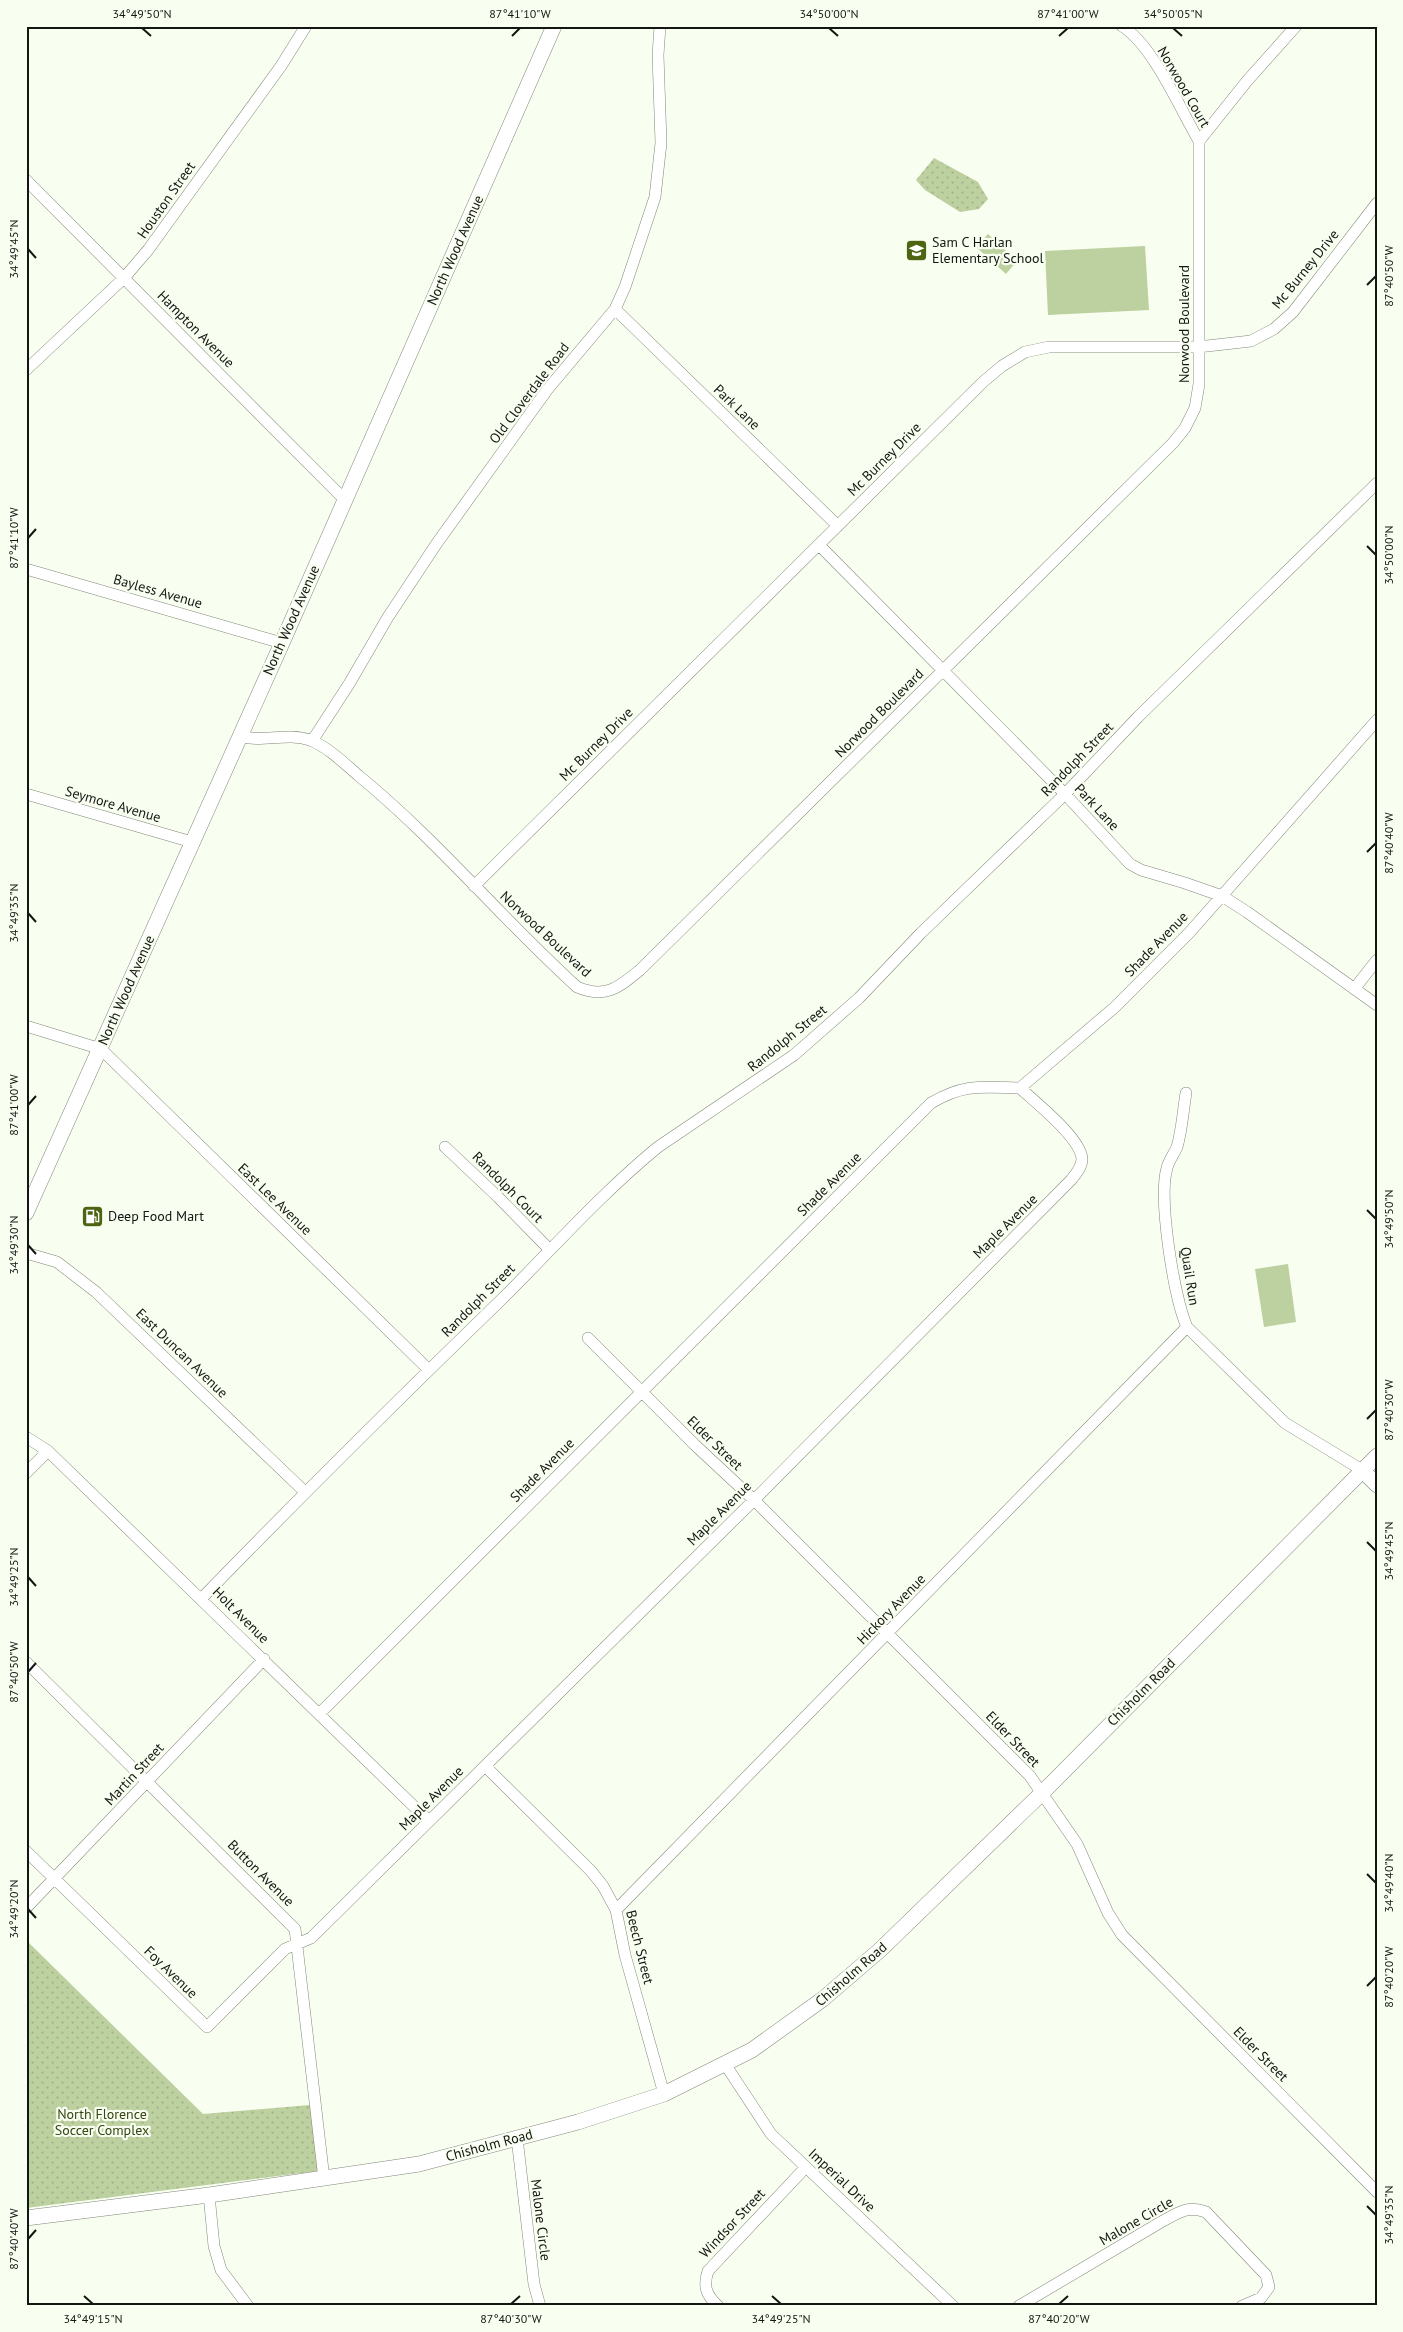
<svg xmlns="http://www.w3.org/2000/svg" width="1403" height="2332" font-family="'PT Sans',sans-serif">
	<defs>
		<pattern id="park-dots" width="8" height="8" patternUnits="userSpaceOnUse" patternTransform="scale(1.25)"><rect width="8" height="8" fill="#bdd09f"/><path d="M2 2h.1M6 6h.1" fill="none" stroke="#a2b288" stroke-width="1.8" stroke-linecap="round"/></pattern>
	</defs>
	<rect width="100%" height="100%" fill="#f8fef0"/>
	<!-- green -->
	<path fill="#bdd09f" d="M988,234L1017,261L1006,274L976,247Z
		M1145,246L1149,310L1048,315L1045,251Z
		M1288,1264L1296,1322L1264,1327L1255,1269Z"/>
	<!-- park -->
	<path fill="url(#park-dots)" d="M934,158L978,182L988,199L979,209L960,212L925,190L916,180Z
		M26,1940L203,2114L310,2105L318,2171L26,2208Z"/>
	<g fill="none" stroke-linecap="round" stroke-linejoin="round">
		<defs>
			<path id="minor" d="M1122,26C1153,45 1180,109 1199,141
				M26,180L345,500
				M615,309L838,526
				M26,370L124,278L148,250L281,66L306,26
				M819,545L1065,794L1130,864L1141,870L1185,883L1222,896L1247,912L1377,1005
				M26,569L282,643
				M239,736C262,743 286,732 310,740C328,747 345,764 359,776C437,840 502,919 577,987C605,999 618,988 640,970L1173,443L1185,428L1195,408L1199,384V141L1247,81L1296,26
				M312,741L349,684L388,617L437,543L547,390L615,309L625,287L655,197L661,143L658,55L660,26
				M26,794L192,842
				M474,886L983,382L1002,366L1025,352L1049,347H1198L1251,341L1274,329L1293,312L1377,203
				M1354,989L1377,960
				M26,1026L101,1049L429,1370
				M1186,1093C1183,1111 1182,1130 1177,1147C1174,1154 1169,1160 1167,1168C1158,1198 1174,1298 1187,1327L1285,1423L1362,1470
				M445,1147L498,1197L549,1249
				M26,1253L57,1262L96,1292L305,1492
				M588,1338L695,1445L754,1500L1030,1776L1077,1844L1108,1913L1122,1935L1377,2192
				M26,1437L48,1451L429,1821
				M26,1473L48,1451
				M202,1598C301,1496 402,1396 504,1297C555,1246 602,1193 658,1147L794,1055L859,998L921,933L1065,794L1138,717L1377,483
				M26,1662L295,1929L324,2179
				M319,1714L931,1103C965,1083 982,1087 1020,1088L1115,1007L1189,933L1377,720
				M485,1766L591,1871L603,1886L616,1910L625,1955L664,2094
				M26,1851L207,2027L285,1949L311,1938L754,1500L1071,1180C1076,1174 1082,1167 1082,1159C1081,1138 1035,1102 1020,1088
				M26,1908L264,1659
				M616,1910L1187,1327
				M725,2064L771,2134L953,2306
				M517,2138L534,2284L540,2306
				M209,2195L214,2246L221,2270L248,2306
				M718,2306C706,2295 703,2286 708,2271L806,2167
				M1019,2306L1161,2222C1178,2213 1187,2205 1206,2212L1266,2275L1269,2287L1261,2298L1242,2306"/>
			<path id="secondary" d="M26,1213L282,643L554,26
				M1362,1470L1377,1485
				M26,2218L209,2195L419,2164L578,2122L664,2094L752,2050L823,1999L880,1950L1042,1793L1377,1456"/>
		</defs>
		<!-- minor casing -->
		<use href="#minor" stroke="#82877a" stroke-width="12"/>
		<!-- secondary casing -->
		<use href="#secondary" stroke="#82877a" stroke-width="16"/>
		<!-- minor -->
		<use href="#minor" stroke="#fff" stroke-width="11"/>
		<!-- secondary -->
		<use href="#secondary" stroke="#fff" stroke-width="15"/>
	</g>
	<!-- ticks -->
	<path fill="none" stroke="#141612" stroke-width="2" d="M142,28L151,36M829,28L838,36M1173,28L1182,36M512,36L520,28M1059,36L1068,28M28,249L36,258M1367,285L1376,276M28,538L36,529M1367,546L1376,555M1367,852L1376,843M28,913L36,922M28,1105L36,1096M1367,1210L1376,1219M28,1245L36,1254M1367,1419L1376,1410M1367,1542L1376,1551M28,1577L36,1586M28,1672L36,1663M1367,1874L1376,1883M28,1909L36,1918M1367,1986L1376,1977M1367,2206L1376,2215M28,2239L36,2230M84,2296L93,2304M772,2296L781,2304M511,2304L520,2296M1059,2304L1068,2296"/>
	<!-- icons -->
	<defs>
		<symbol id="school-square" viewBox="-11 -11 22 22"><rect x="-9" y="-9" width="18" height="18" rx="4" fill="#4d6513" stroke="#f8fef0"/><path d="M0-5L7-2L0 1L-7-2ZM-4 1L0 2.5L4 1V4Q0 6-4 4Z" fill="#fff"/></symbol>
		<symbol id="fuel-square" viewBox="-11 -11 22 22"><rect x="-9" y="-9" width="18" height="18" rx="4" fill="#4d6513" stroke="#f8fef0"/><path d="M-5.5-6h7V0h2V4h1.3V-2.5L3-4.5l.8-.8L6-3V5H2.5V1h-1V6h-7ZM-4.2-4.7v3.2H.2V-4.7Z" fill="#fff"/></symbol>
	</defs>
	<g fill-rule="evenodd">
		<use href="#school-square" x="904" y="238" width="25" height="25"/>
		<use href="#fuel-square" x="80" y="1204" width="25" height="25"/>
	</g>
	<g text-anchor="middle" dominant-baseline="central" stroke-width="4.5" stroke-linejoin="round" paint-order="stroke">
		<!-- street labels -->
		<g font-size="14" fill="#141612" stroke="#f8fef0">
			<text transform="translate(1184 87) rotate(60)">Norwood Court</text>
			<text transform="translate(166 200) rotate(-55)">Houston Street</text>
			<text transform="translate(455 250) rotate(-66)">North Wood Avenue</text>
			<text transform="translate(1305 269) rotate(-51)">Mc Burney Drive</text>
			<text transform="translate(1184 324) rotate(-90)">Norwood Boulevard</text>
			<text transform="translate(196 329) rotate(45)">Hampton Avenue</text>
			<text transform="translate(529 393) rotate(-53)">Old Cloverdale Road</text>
			<text transform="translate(737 407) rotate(44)">Park Lane</text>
			<text transform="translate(884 459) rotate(-45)">Mc Burney Drive</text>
			<text transform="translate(158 591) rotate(16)">Bayless Avenue</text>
			<text transform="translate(291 620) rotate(-66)">North Wood Avenue</text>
			<text transform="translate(879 713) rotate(-45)">Norwood Boulevard</text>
			<text transform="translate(596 744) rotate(-45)">Mc Burney Drive</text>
			<text transform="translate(1077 759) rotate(-46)">Randolph Street</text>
			<text transform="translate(113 804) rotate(16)">Seymore Avenue</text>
			<text transform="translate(1097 807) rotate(47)">Park Lane</text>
			<text transform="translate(546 934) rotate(43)">Norwood Boulevard</text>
			<text transform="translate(1156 944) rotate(-46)">Shade Avenue</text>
			<text transform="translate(126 990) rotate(-66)">North Wood Avenue</text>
			<text transform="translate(787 1038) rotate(-39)">Randolph Street</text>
			<text transform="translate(829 1184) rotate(-45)">Shade Avenue</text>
			<text transform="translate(508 1187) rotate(45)">Randolph Court</text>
			<text transform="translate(275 1199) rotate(44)">East Lee Avenue</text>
			<text transform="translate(1005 1226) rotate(-45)">Maple Avenue</text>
			<text transform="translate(1190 1276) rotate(81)">Quail Run</text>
			<text transform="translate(478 1300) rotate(-45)">Randolph Street</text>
			<text transform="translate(182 1353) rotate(44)">East Duncan Avenue</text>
			<text transform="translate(715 1443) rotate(44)">Elder Street</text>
			<text transform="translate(542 1470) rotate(-45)">Shade Avenue</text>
			<text transform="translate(719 1513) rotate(-45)">Maple Avenue</text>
			<text transform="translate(891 1609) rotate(-46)">Hickory Avenue</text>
			<text transform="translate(241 1615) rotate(45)">Holt Avenue</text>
			<text transform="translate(1141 1692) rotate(-45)">Chisholm Road</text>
			<text transform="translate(1013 1739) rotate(46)">Elder Street</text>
			<text transform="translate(134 1774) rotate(-47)">Martin Street</text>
			<text transform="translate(431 1798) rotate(-45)">Maple Avenue</text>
			<text transform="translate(261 1873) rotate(45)">Button Avenue</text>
			<text transform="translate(640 1947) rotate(76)">Beech Street</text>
			<text transform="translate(171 1972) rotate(44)">Foy Avenue</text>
			<text transform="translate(851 1974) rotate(-41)">Chisholm Road</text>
			<text transform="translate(1261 2054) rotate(45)">Elder Street</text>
			<text transform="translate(489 2145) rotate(-15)">Chisholm Road</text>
			<text transform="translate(842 2180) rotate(43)">Imperial Drive</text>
			<text transform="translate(541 2220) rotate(83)">Malone Circle</text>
			<text transform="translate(1136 2221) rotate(-30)">Malone Circle</text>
			<text transform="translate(732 2223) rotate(-47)">Windsor Street</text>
		</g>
		<!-- poi labels -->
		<g font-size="14" fill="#141612" stroke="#f8fef0" text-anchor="start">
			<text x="932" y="242">Sam C Harlan<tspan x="932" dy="16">Elementary School</tspan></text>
			<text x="108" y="1216">Deep Food Mart</text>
		</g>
		<!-- park labels -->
		<g font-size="14" fill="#374614" stroke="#f8fef0">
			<text x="102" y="2114">North Florence<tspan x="102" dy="16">Soccer Complex</tspan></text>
		</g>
	</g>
	<!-- border -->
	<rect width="1403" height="2332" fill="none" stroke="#f8fef0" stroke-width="55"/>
	<rect x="28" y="28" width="1348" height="2276" fill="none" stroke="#141612" stroke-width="2"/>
	<g font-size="12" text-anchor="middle" fill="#141612">
		<text x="142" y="18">34°49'50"N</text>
		<text x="520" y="18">87°41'10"W</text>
		<text x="829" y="18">34°50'00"N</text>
		<text x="1068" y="18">87°41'00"W</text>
		<text x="1173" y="18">34°50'05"N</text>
		<text transform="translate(14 249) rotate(-90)" y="4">34°49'45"N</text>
		<text transform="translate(1389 276) rotate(-90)" y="4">87°40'50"W</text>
		<text transform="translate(14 538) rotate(-90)" y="4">87°41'10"W</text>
		<text transform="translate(1389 555) rotate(-90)" y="4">34°50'00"N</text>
		<text transform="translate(1389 843) rotate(-90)" y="4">87°40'40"W</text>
		<text transform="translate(14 913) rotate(-90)" y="4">34°49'35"N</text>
		<text transform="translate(14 1105) rotate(-90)" y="4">87°41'00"W</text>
		<text transform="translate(1389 1219) rotate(-90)" y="4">34°49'50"N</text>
		<text transform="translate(14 1245) rotate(-90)" y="4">34°49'30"N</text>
		<text transform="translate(1389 1410) rotate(-90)" y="4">87°40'30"W</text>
		<text transform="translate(1389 1551) rotate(-90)" y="4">34°49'45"N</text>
		<text transform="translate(14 1577) rotate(-90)" y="4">34°49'25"N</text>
		<text transform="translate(14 1672) rotate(-90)" y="4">87°40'50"W</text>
		<text transform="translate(1389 1883) rotate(-90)" y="4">34°49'40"N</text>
		<text transform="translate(14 1909) rotate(-90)" y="4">34°49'20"N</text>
		<text transform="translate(1389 1977) rotate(-90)" y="4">87°40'20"W</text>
		<text transform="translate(1389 2215) rotate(-90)" y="4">34°49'35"N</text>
		<text transform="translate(14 2239) rotate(-90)" y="4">87°40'40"W</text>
		<text x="93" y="2323">34°49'15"N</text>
		<text x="511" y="2323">87°40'30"W</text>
		<text x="781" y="2323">34°49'25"N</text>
		<text x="1059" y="2323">87°40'20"W</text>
	</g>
</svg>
